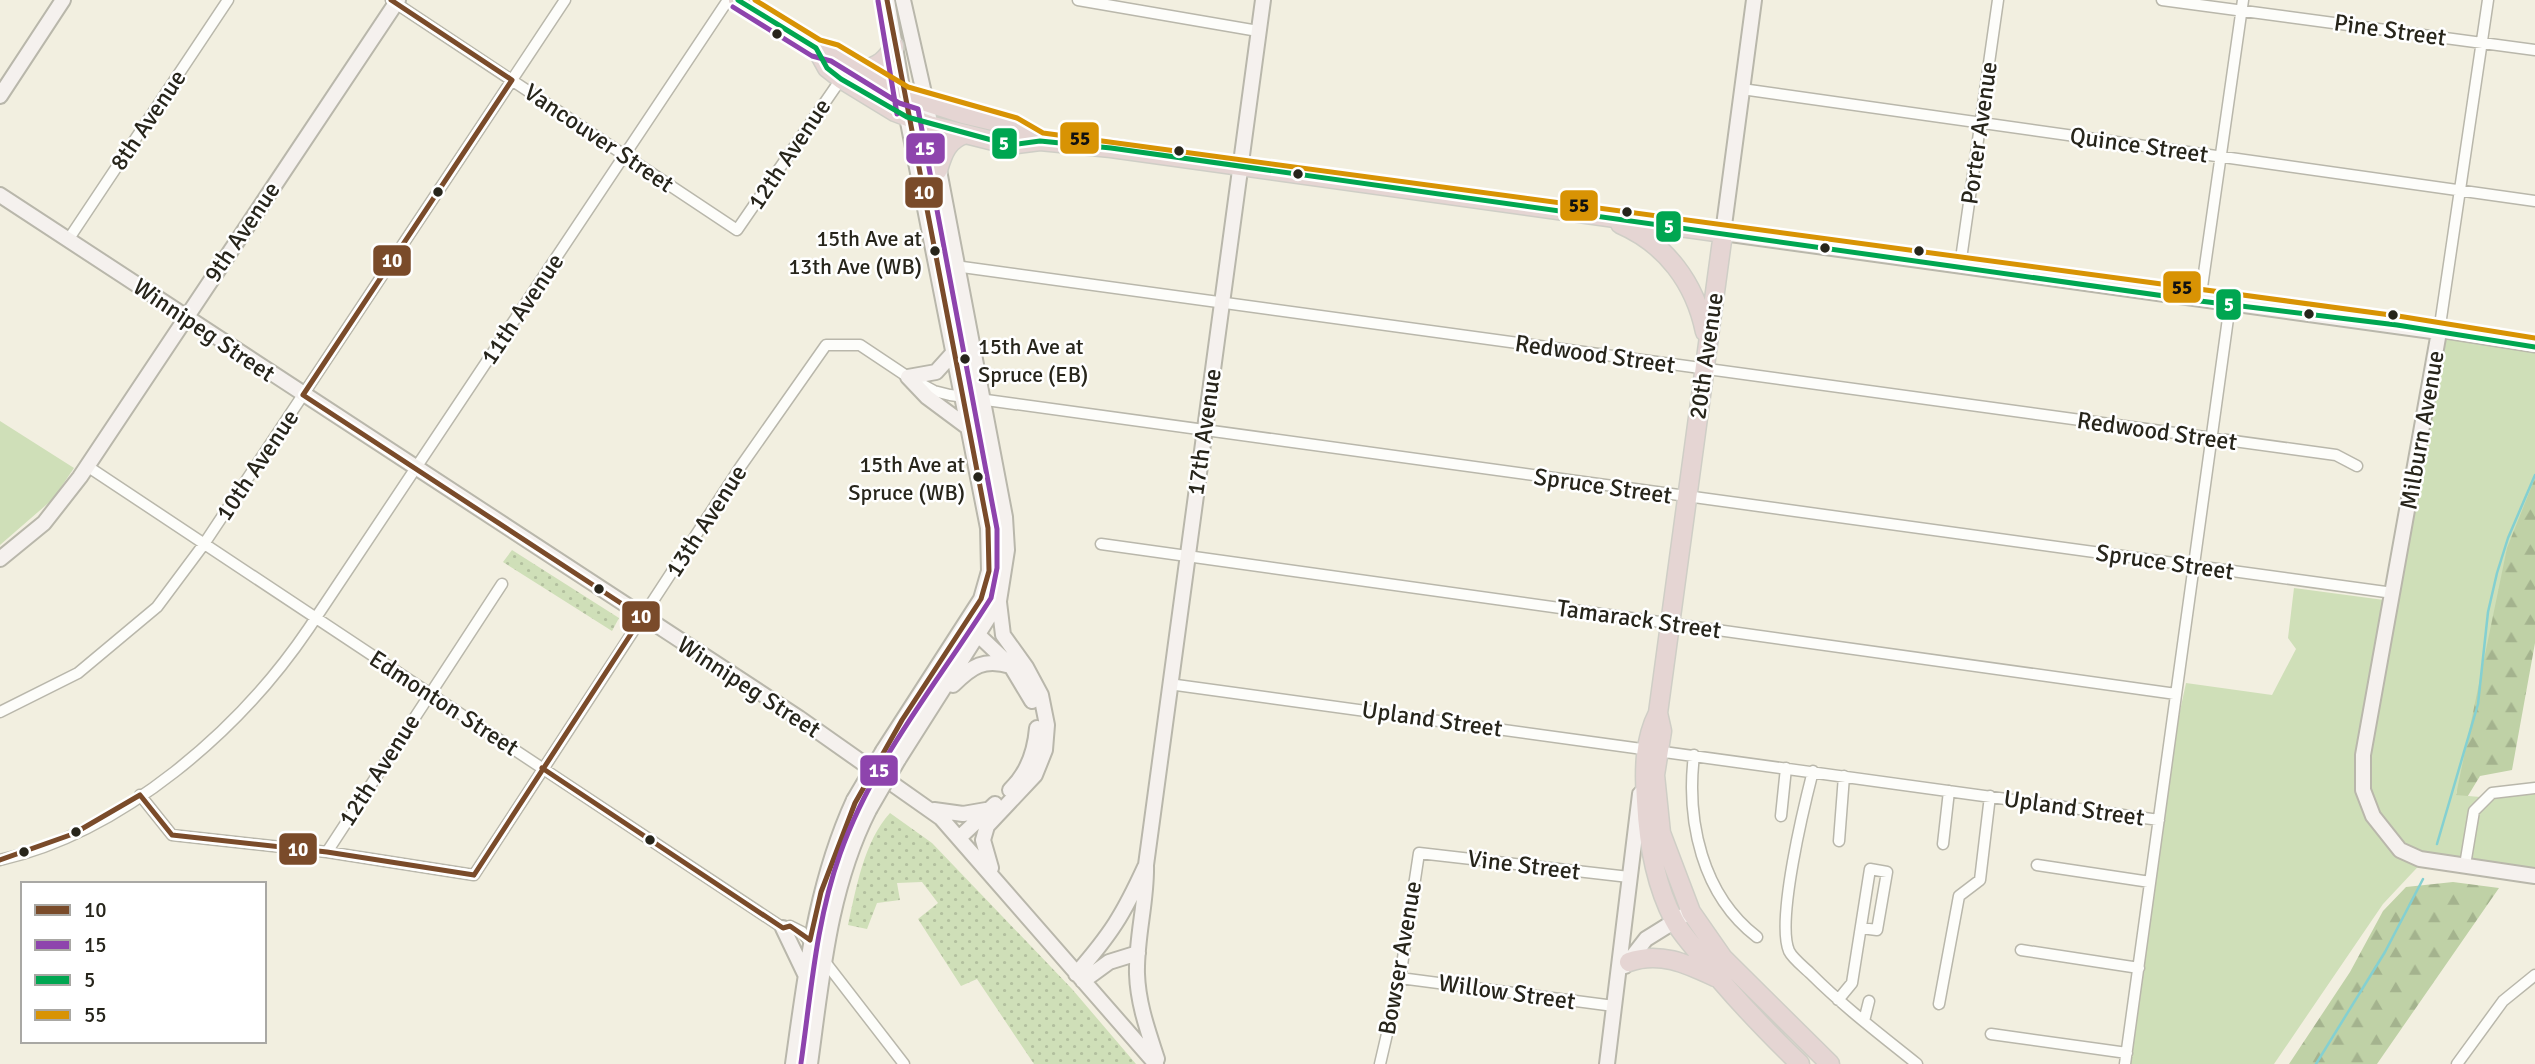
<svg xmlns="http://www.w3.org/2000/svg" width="2535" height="1064" font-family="Signika,sans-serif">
	<defs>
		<pattern id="grass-dots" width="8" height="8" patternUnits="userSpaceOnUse" patternTransform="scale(1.75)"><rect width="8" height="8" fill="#cfdfb8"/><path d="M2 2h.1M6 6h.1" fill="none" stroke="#b2bf9e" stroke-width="1.8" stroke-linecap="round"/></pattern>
		<pattern id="forest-firs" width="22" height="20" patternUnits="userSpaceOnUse" patternTransform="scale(1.75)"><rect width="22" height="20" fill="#bfd1a6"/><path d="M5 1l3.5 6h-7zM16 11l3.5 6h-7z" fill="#a4b38e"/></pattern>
	</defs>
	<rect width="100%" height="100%" fill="#f2efe0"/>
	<!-- grass -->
	<path fill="url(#grass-dots)" d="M512,550L619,618L612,631L503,562Z
		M890,813L932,843L1072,989L1136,1064H1034L977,979L961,986L918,919L938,903L922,882L897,883L900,900L877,903L867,929L848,925C856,889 864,841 890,813Z"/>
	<!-- forest -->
	<path fill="url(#forest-firs)" d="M2535,413V643L2512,770L2480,776L2463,804L2452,841L2469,655Z
		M2453,882L2499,888L2377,1064H2289L2350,972L2383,911L2406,887Z"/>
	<!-- park -->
	<path fill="#cfdfb8" d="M2431,333L2535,348V478L2507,548L2456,795L2493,798L2535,787V876L2428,856L2383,904L2274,1064H2125L2158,814L2186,683L2272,695L2296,649L2288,638L2294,588L2384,600Z
		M0,421L74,468L53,499L0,545Z"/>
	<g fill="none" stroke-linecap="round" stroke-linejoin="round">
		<!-- stream -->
		<path stroke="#84d0d1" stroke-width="2.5" d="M2437,844L2478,704L2488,612L2497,573L2508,538L2535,475
			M2316,1064L2385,952L2423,879"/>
		<defs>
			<path id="street" d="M391,0L737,230L841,79
				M1078,0L1258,31
				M2162,0L2535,50
				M2488,0L2439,332L2535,347
				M1742,89L2535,201
				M68,240L228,0
				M955,266L2336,455L2357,466
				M1960,266L1998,0
				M2200,301L2243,0
				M87,466L783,928L790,926L802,932L904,1064
				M1101,544L2176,694
				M1169,684L2159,820
				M0,712L78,673L157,607L204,544L565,0
				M1694,755C1686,821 1702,895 1757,937
				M1813,771C1804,806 1776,921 1789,951C1793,959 1804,967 1811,974C1844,1007 1881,1035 1917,1064
				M140,795L172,835L327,852L474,875L741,466L826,345H860L908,377L934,391L950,395L2393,593
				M1781,816L1786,768
				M1839,841L1844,776
				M1943,844L1949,791
				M327,852L502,584
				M0,860C123,832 240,730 309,628L728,0
				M2037,865L2150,882
				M2465,865L2474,811L2492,793L2535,788
				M2021,950L2139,968
				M1400,978L1614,1006
				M1838,1000L1852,983L1870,869L1887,872L1877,930L1861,928
				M1939,1004L1959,896L1980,880L1990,796
				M1864,1021L1869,1001
				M1991,1034L2127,1053
				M1380,1064L1400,978L1419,853L1629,877
				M2125,1064L2230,304
				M2457,1064L2503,1001L2535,975"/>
			<path id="secondary" d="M1754,0L1723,233L2439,332L2363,755V790L2373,816L2400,850L2420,859L2535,876
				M0,96L63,0
				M0,195L799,718L941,818L1156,1064
				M908,377L927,397L970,429
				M908,377L936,372L954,352
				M0,559L44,523L80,477L398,0
				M972,629L1011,666L1032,701
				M953,685C972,666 984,658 1011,666
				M883,751L981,599L989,571L988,528L907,117L887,0
				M898,760L999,601L1007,550L1005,517L926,102L903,0
				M1010,790C1028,773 1035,752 1037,728
				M934,810L963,814L986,810
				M960,837L995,804
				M991,868L983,840L987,826L1035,775L1045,750L1047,725L1041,695L1026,667L1003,635L999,602
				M783,928L805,974
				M1625,966L1646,939L1683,916
				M1076,974C1111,934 1123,915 1145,867
				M1083,981L1109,962L1138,953
				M1157,1059C1148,1031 1138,1004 1137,974C1136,937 1147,901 1146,865L1263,0
				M793,1064C806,973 815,885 854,800
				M810,1064C822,977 829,889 869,810
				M1607,1064L1640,794"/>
			<path id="highway" d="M738,0L816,48L834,53L904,95L963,114L1014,126L1040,141
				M816,48L827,68L841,79L895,112L929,125L1010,145L1040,141L1111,148L1723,233L1658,713L1662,731L1655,775L1661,833L1691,912L1723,958L1830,1064
				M862,70C879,66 886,60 894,46
				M938,170C943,153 948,139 966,134
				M1620,224C1666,244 1695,283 1705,332
				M1658,713C1644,740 1644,771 1646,801C1648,841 1655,884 1674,920C1680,932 1691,943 1699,954C1730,994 1764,1029 1800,1064
				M1629,962C1660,951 1687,964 1715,977"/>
		</defs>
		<!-- street casing -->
		<use href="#street" stroke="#b9b7ab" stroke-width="13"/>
		<!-- secondary casing -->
		<use href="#secondary" stroke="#b9b7ab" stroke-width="18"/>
		<!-- highway casing -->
		<use href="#highway" stroke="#cfcec6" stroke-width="21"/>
		<!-- street -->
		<use href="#street" stroke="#fdfdfa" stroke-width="10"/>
		<!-- secondary -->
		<use href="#secondary" stroke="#f5f1ee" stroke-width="14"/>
		<!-- highway -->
		<use href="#highway" stroke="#e5d5d3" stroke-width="18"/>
		<defs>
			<path id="secondary-bridge" d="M854,800L883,751
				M869,810L898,760"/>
		</defs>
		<!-- secondary-bridge casing -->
		<use href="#secondary-bridge" stroke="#b9b7ab" stroke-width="18" stroke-linecap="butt"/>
		<!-- secondary-bridge -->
		<use href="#secondary-bridge" stroke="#f5f1ee" stroke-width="14"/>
		<defs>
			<path id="bus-1" d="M391,0L512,80L303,395L642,617L474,875
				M542,768L783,928L790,926L810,940
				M140,795L172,835L327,852L474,875
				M0,860L73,834L140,795
				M810,940L821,892L855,803L902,720L981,599L989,571L988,528L887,0"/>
			<path id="bus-2" d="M878,1L897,114
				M733,7L812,56L831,61L899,103L918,109L997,529V568L991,598C939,681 873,760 840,854C816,921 811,993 801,1063"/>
			<path id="bus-3" d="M738,0L816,48L827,68L841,79L907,117L1010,145L1040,141L1111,148L2200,301L2397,325L2535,347"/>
			<path id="bus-4" d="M755,0L820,40L838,45L908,87L1017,118L1043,133L2398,316L2535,338"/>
		</defs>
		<!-- bus-1 casing -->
		<use href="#bus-1" stroke="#fff" stroke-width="10"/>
		<!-- bus-2 casing -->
		<use href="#bus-2" stroke="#fff" stroke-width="10"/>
		<!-- bus-3 casing -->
		<use href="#bus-3" stroke="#fff" stroke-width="10"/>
		<!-- bus-4 casing -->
		<use href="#bus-4" stroke="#fff" stroke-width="10"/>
		<!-- bus-1 -->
		<use href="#bus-1" stroke="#7a4b2a" stroke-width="5"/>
		<!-- bus-2 -->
		<use href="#bus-2" stroke="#8e44ad" stroke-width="5"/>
		<!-- bus-3 -->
		<use href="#bus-3" stroke="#00a651" stroke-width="5"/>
		<!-- bus-4 -->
		<use href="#bus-4" stroke="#d89304" stroke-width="5"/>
	</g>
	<!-- markers -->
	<g fill="#27251b" stroke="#fff" stroke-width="2.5">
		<circle cx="777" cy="34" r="6"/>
		<circle cx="1179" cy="151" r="6"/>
		<circle cx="1298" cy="174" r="6"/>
		<circle cx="438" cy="192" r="6"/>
		<circle cx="1627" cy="212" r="6"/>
		<circle cx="1825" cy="248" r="6"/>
		<circle cx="935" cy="251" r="6"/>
		<circle cx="1919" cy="251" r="6"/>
		<circle cx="2309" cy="314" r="6"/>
		<circle cx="2393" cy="315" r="6"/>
		<circle cx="965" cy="359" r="6"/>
		<circle cx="978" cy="477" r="6"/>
		<circle cx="599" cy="589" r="6"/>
		<circle cx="76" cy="832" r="6"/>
		<circle cx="650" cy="840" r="6"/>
		<circle cx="24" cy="852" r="6"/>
	</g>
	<g text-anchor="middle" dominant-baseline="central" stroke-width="5" stroke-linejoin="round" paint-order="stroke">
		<!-- bus labels -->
		<g font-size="22" fill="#27251b" stroke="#fff" text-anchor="end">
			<text x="922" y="238">15th Ave at<tspan x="922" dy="28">13th Ave (WB)</tspan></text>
			<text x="978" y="346" text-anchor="start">15th Ave at<tspan x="978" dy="28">Spruce (EB)</tspan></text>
			<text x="965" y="464">15th Ave at<tspan x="965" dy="28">Spruce (WB)</tspan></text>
		</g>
		<!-- street labels -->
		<g font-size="24" fill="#27251b" stroke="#fff">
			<text transform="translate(2390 30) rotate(8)">Pine Street</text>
			<text transform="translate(148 120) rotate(-56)">8th Avenue</text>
			<text transform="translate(1979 133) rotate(-82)">Porter Avenue</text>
			<text transform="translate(599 138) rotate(34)">Vancouver Street</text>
			<text transform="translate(2139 145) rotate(8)">Quince Street</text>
			<text transform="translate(789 154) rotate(-56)">12th Avenue</text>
			<text transform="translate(242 232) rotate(-56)">9th Avenue</text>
			<text transform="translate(522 309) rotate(-56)">11th Avenue</text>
			<text transform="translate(204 330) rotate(34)">Winnipeg Street</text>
			<text transform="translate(1595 354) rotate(8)">Redwood Street</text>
			<text transform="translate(1706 356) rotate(-82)">20th Avenue</text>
			<text transform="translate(2422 430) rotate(-80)">Milburn Avenue</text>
			<text transform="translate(2157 431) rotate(8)">Redwood Street</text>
			<text transform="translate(1204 432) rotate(-82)">17th Avenue</text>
			<text transform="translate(257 465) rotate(-56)">10th Avenue</text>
			<text transform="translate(1603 486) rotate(8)">Spruce Street</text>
			<text transform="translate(706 521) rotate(-57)">13th Avenue</text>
			<text transform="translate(2165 562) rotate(8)">Spruce Street</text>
			<text transform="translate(1639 619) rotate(8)">Tamarack Street</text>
			<text transform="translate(749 687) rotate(33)">Winnipeg Street</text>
			<text transform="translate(444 703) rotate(33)">Edmonton Street</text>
			<text transform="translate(1432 719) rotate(8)">Upland Street</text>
			<text transform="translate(379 770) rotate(-57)">12th Avenue</text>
			<text transform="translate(2074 808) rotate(8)">Upland Street</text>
			<text transform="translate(1524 865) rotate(7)">Vine Street</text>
			<text transform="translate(1400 958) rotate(-80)">Bowser Avenue</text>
			<text transform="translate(1507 992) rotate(8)">Willow Street</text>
		</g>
	</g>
	<g stroke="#fff" stroke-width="2.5">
		<rect x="1059" y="121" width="41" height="34" rx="7" fill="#d89304"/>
		<rect x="991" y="127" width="27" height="33" rx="7" fill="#00a651"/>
		<rect x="905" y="132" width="41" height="33" rx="7" fill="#8e44ad"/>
		<rect x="904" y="176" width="40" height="33" rx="7" fill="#7a4b2a"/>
		<rect x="1559" y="189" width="40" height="33" rx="7" fill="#d89304"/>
		<rect x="1655" y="210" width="27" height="33" rx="7" fill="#00a651"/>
		<rect x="372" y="244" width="40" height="33" rx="7" fill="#7a4b2a"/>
		<rect x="2162" y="270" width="40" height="34" rx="7" fill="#d89304"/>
		<rect x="2215" y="288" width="27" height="33" rx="7" fill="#00a651"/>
		<rect x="621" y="600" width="40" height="33" rx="7" fill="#7a4b2a"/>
		<rect x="859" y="754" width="40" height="33" rx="7" fill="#8e44ad"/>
		<rect x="278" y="832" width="40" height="34" rx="7" fill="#7a4b2a"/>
	</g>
	<g font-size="19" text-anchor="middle" font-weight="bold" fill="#fff">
		<text x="1004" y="150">5</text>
		<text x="925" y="155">15</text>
		<text x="924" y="199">10</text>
		<text x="1669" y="233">5</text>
		<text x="392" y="267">10</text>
		<text x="2229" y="311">5</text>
		<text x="641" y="623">10</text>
		<text x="879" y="777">15</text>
		<text x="298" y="856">10</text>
	</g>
	<g font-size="19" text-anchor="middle" font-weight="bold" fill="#111">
		<text x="1080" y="145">55</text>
		<text x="1579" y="212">55</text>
		<text x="2182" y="294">55</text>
	</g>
	<!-- legend -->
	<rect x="21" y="882" width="245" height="161" fill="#ffffff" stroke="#a9a8a4" stroke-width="2"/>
	<rect x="35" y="905" width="35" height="10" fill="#7a4b2a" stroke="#a9a8a4" stroke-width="2"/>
	<text x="84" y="917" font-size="21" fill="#27251b">10</text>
	<rect x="35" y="940" width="35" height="10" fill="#8e44ad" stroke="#a9a8a4" stroke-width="2"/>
	<text x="84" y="952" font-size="21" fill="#27251b">15</text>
	<rect x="35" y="975" width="35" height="10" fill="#00a651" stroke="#a9a8a4" stroke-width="2"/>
	<text x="84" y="987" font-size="21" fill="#27251b">5</text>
	<rect x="35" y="1010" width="35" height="10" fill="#d89304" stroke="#a9a8a4" stroke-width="2"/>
	<text x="84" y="1022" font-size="21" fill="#27251b">55</text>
</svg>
